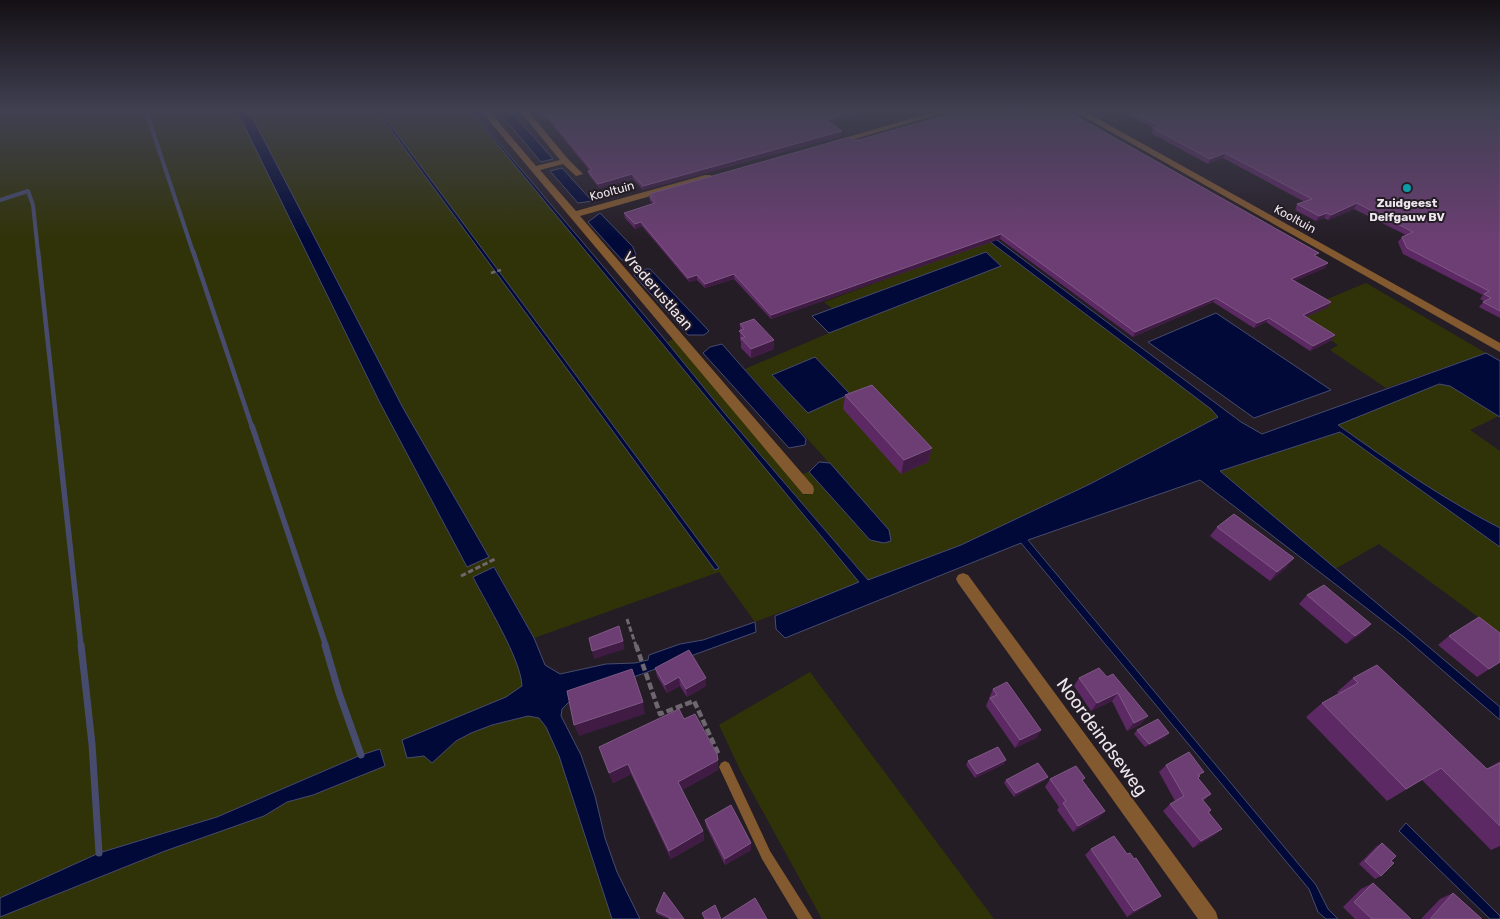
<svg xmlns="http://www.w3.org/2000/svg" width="1500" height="919" font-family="Rubik,sans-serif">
	<rect width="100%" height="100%" fill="#251d26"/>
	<!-- green -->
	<path fill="#303307" d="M0,111H237L379,401L467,567L489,557L403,408L249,111H470L861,582L755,622L719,572L534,638L495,567L473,577C486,603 521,659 522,686L506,697L402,740L407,757L424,756L432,763L456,741L471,733L492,725L528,716L539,718L546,727L559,756L612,919H0V917L165,851L264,816L286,802L313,795L385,766L380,749L360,755L217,817L99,853L0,898Z
		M989,241L1211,409L1218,417L1090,484L961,545L868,580L727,416L667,342L673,339L805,495L814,492L802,474L809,472L870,540L891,541L889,530L745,369L829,333L1000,266L986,252L833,309L824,302Z
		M1366,283L1486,353L1386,388L1330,350L1338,345L1291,314Z
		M1439,384L1450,386L1499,416L1470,430L1500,451V528C1443,499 1390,462 1338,425Z
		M1340,432L1500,547V633L1379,544L1335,569L1220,471Z
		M810,672L994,919H822L741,772L719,725Z"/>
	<!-- water -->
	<path fill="#000938" stroke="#474c6e" d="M237,111H249L403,408L489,557L467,567L379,401Z
		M377,111H380L719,568L715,570Z
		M470,111H472L661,335L727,416L868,580L961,545L1090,484L1218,417L1211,409L857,141L863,140L1241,422L1262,434L1486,353L1500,361V417L1450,386L1439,384L1338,425C1390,462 1443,499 1500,528V547L1340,432L1220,471L1500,707V720L1404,637L1200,480L1028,540L1316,885L1328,909L1338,919H1326L1318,912L1309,889L1021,543L785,638L776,629L775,616L859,582Z
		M498,111H511L553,159L541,162Z
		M562,168L592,201L578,203L550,171Z
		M600,213L633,247L636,255L622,260L588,222Z
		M986,252L1001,266L829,333L812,316Z
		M646,269H650L709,331L704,335H688L634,275Z
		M1216,313L1331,390L1254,418L1148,342Z
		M722,344L806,439L805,445L789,448L703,353L710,347Z
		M815,357L850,394L808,413L772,375Z
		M819,462L830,463L889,530L891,541L884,543L870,540L809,472Z
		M494,567L534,638L545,665L560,674L606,664L635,663L648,660L649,655L680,644L703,640L755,622L756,632L571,700L562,709L561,716L581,755L595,796L605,838L617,872L640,919H612L559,756L546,727L539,718L528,716L492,725L471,733L456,741L432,763L424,756L407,758L402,740L506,697L522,686C521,659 486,603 473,577Z
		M380,749L385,766L313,795L287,802L264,816L165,851L0,917V898L99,853L217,817L361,755Z
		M1406,823L1500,916V919H1490L1399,831Z"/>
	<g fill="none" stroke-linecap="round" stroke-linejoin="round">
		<!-- stream-far3 -->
		<path stroke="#474c6e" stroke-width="4" d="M146,111L193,252
			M0,200L28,191L33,205L38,252"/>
		<!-- stream-far2 -->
		<path stroke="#474c6e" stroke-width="4.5" d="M38,251L57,427
			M193,251L252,427"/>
		<!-- stream-far1 -->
		<path stroke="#474c6e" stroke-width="5.5" d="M57,426L81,646
			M252,426L326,646"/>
		<!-- stream -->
		<path stroke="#474c6e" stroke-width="7" d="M81,645L92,744L99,853
			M325,645L339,693L361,755"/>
		<!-- path-far2 -->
		<path stroke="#6f676f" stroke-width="2.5" stroke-dasharray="4.5 2" stroke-linecap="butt" d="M491,273L501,270"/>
		<!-- path-far1 -->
		<path stroke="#6f676f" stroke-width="3" stroke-dasharray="5.5 2.5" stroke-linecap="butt" d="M461,576L495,559
			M627,619L636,646"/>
		<!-- path -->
		<path stroke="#6f676f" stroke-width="4.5" stroke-dasharray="7 3" stroke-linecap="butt" d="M636,645L660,714L694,701L719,755"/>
		<!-- service -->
		<path fill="#83592f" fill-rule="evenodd" d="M725,761L729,763L770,851L813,919H798L762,859L719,767L721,763Z"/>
		<!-- minor -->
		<path fill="#83592f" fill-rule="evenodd" d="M481,111H489L536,166L560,160L520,111H528L568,159L583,174L576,176L563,164L540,170L576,211L705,175H711V179L580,216L813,486L814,490L813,494H803Z
			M937,111H950L838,144L831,142Z
			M1074,111H1084L1500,343V352Z
			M963,573L968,575L1216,912L1218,919H1198L958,583L956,579L958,575Z"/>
	</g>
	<!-- wall -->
	<path fill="#5d2964" d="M536,111H872L831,123L841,136L643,190L633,179L599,188L589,175L588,171L589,170L549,121L545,122Z
		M1121,111H1500V318L1479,307L1484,301L1480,299L1483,295L1403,254L1398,242L1402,237L1406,235L1354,209L1328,220L1324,218L1316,221L1295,210L1297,204L1305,202L1223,158L1208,164L1151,133L1153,128Z
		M853,140L1317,257L1325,268L1294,281L1328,307L1306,317L1332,340L1310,351L1266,322L1254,328L1213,302L1133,337L1000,239L771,319L734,279L705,288L697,280L689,282L642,226L635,229L625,218L624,213L653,204L650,201L649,194Z
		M740,324L774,340V349L751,358L741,348V342L740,340Z
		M845,395L932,448L928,462L901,474L843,409Z
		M1217,527L1287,567L1270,581L1210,536Z
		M1307,595L1371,624L1362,633L1346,644L1299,604Z
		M1449,636L1500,662L1477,677L1438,645Z
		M655,668L706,686L687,697L680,686L667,693L657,676Z
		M1107,677L1141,724L1127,731L1112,701L1091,711L1074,686L1079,678Z
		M1353,678L1487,769L1500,761V846L1491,850L1422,780L1387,801L1306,717L1322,703L1339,694L1337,692Z
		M993,689L1041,730L1036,738L1015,748L986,706Z
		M684,719L717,754L718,770L682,790L703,831L704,840L671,859L631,774L613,783L599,747Z
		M1137,730L1166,737L1145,747L1134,734Z
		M968,761L1004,764L975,778L966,765Z
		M1166,765L1200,776L1198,778L1211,794L1203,801L1211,810L1209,812L1222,829L1213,836L1193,848L1163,811L1170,804L1175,801L1159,772Z
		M1050,779L1083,781L1105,811L1098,818L1073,832L1057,810L1059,807L1045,787Z
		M1006,780H1045L1014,797L1004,783Z
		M705,820L751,843V850L725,865L706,826Z
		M1382,843L1381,876L1375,879L1359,864L1377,846Z
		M1091,849L1153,902L1127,917L1085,855Z
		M1373,883L1411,919H1355L1343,907L1361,889Z
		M1453,893L1482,919H1421L1440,899Z
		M656,911L684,919H669L657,914Z"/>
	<!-- shaded-wall -->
	<path fill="#401c45" d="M857,111H872L826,124L827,120Z
		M548,116L549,121L545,122L544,117Z
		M842,131L841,136L643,190V186Z
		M1225,153L1223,158L1208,164L1210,159Z
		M632,174L633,179L599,188L598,184Z
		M1357,203L1354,209L1328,220L1331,215Z
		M1327,213L1324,218L1316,221L1319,216Z
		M641,222L642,226L635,229V224Z
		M1001,234L1000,239L771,319V315Z
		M1328,263L1325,268L1288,284L1291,279Z
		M734,274V279L705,288V284Z
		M697,275V280L689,282L688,278Z
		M1216,298L1213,302L1133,337L1135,332Z
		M1331,302L1328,307L1300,320L1303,315Z
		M1269,318L1266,322L1254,328L1257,323Z
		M1335,335L1332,340L1310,351L1313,346Z
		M774,340V349L751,358V349Z
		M932,448L928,462L901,474L904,460Z
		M1294,558L1287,567L1270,581L1277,572Z
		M1371,624L1362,633L1346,644L1355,636Z
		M623,641L625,649L594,659L592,651Z
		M679,677L680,686L667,693L665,685Z
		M706,678V686L687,697L686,689Z
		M1118,693L1112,701L1091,711L1097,703Z
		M643,702L645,714L579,736L574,725Z
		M1148,716L1141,724L1127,731L1134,723Z
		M1041,730L1036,738L1015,748L1020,740Z
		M1169,733L1166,737L1145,747L1149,744Z
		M718,760V770L679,792L678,782Z
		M1006,760L1004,764L975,778L977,774Z
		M628,764L631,774L613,783L609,773Z
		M1048,777L1045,780L1014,797L1016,793Z
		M1105,811L1098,818L1073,832L1078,826Z
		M1222,829L1213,836L1193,848L1201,841Z
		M703,831L704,840L671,859L669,851Z
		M751,843V850L725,865V859Z
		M1161,896L1153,902L1127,917L1134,911Z"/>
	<!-- building -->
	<path fill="#6c3e73" stroke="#805886" d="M539,111H857L827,120L842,131L643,186L632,174L598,184L588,171L592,170L548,116L544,117Z
		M961,111H1067L1319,253L1314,255L1328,263L1291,279L1331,302L1303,315L1335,335L1313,346L1269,318L1257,323L1216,298L1135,332L1001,234L771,315L734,274L705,284L697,275L688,278L641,222L635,224L624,213L655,203L650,197L652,196L649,194L850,137L853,140H859Z
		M1132,111H1500V311L1483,302L1491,298L1484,294L1489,291L1407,248L1402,237L1413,232L1357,203L1331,215L1327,213L1319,216L1297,204L1312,199L1225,153L1210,159L1153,128L1160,126Z
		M754,319L774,340L751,349L741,338L745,337L739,331L744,329L740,324Z
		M872,385L932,448L904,460L845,395Z
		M1234,514L1294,558L1277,572L1217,527Z
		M1324,585L1371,624L1355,636L1307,595Z
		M1479,617L1500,633V662L1489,669L1449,636Z
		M619,626L623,641L592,651L589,638Z
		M689,650L706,678L686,689L679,677L665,685L655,668Z
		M1377,665L1487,769L1500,763V826L1441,768L1406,789L1322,703L1358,683L1353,678Z
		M1099,668L1107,677L1113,674L1148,716L1134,723L1118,693L1097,703L1079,678Z
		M632,669L643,702L574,725L567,691Z
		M1007,682L1041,730L1020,740L990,698L997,695L993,689Z
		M679,709L684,719L695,714L717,754L718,760L678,782L703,831L669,851L628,764L609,773L599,747Z
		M1158,719L1169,733L1149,744L1137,730Z
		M998,747L1006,760L977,774L968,761Z
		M1189,752L1204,772L1198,775L1200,776L1198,778L1211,794L1202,799L1211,810L1208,812L1222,829L1201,841L1170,804L1184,796L1166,765Z
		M1038,763L1048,777L1016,793L1006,780Z
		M1076,766L1085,778L1082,780L1105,811L1078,826L1063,803L1066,801L1050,779Z
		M731,805L751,843L725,859L705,820Z
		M1114,836L1127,854L1130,853L1134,859L1136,858L1161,896L1134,911L1091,849Z
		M1382,843L1396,856L1391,861L1394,863L1381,876L1365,861Z
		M1373,883L1411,919H1372L1354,902Z
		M664,892L684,919H669L671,918L656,911Z
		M1453,893L1482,919H1430Z
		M755,898L767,919H722Z
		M715,905L721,919H705L702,913Z"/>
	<!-- sky -->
	<linearGradient id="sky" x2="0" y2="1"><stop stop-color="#141015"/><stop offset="0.46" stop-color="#404052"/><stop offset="1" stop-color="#404052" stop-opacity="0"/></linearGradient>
	<rect width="1500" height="240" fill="url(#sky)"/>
	<!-- markers -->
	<circle fill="#0f9aa8" stroke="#251d26" stroke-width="2" cx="1407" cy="188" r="5"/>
	<g text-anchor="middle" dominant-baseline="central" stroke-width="4" stroke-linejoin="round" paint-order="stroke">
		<!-- far-street labels -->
		<g font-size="12" fill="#ede7ed" stroke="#251d26">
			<text transform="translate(612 191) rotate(-15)">Kooltuin</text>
			<text transform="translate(1295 219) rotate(29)">Kooltuin</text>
		</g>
		<!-- far-poi labels -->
		<g font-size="12" font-weight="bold" fill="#ede7ed" stroke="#251d26">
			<text x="1407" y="203">Zuidgeest<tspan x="1407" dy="14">Delfgauw BV</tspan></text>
		</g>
		<!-- street labels -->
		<g font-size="15" fill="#ede7ed" stroke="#251d26">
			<text transform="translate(658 291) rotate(49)">Vrederustlaan</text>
		</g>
		<!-- near-street labels -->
		<g font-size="18" fill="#ede7ed" stroke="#251d26">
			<text transform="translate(1102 737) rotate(54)">Noordeindseweg</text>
		</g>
	</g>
</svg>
